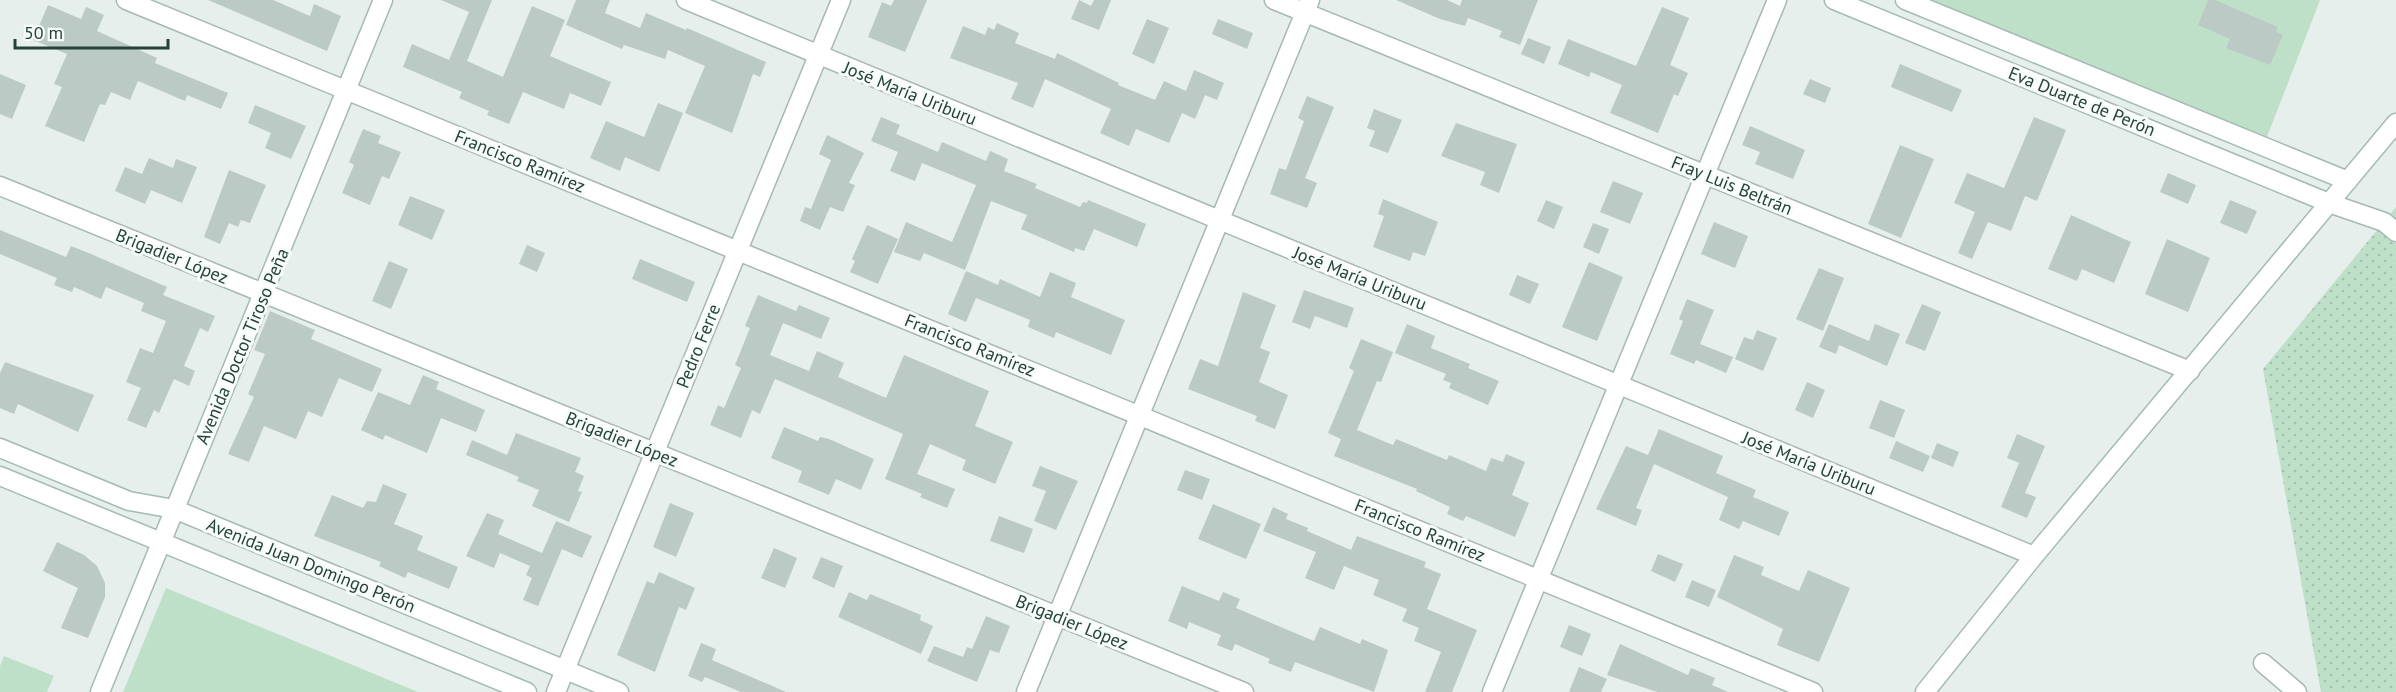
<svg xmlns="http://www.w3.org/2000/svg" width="2396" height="692" font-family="'PT Sans',sans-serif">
	<defs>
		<pattern id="grass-dots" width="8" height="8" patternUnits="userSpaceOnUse" patternTransform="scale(1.5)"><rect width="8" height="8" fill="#bfe0c8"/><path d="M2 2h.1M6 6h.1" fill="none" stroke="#a4c1ad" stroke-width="1.8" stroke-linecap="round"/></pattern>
	</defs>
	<rect width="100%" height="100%" fill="#e6efeb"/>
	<!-- grass -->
	<path fill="url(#grass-dots)" d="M2396,207V692H2321L2263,369Z"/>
	<!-- pitch -->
	<path fill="#bfe0c8" d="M1916,0H2320L2267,137Z
		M166,588L418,692H123Z
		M4,656L54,676L47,692H0V666Z"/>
	<!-- building -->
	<path fill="#bbcac4" d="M208,0H273L310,16L314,4L341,16L327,51Z
		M441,0H492L467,61L503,77L532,6L565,20L550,56L611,82L601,106L570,93L564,109L523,92L509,124L487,115L489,111L459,98L462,92L403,67L412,44L449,60L469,12Z
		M576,0H610L605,13L640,28L646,13L686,30L687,28L766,62L760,77L753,74L732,133L685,113L705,66L668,50L665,59L624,45L622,49L566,25Z
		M894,0H927L905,52L868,37L882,2L891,6Z
		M1079,0L1091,6L1094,0H1111L1099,30L1071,19Z
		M1396,0H1447L1460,6L1462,0H1538L1520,45L1499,37L1502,31L1468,18L1465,26L1440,19Z
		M2208,0H2215L2278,27L2276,32L2283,35L2270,65L2226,48L2230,39L2198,25Z
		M48,5L81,19L86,7L104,15L97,31L157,58L155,63L228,93L221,109L187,95L185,101L138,81L130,100L111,92L105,105L100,104L84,142L45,126L62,87L54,84L67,54L33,40Z
		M1662,7L1689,18L1670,65L1688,73L1678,96L1674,94L1658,133L1610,113L1622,85L1591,72L1589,77L1558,64L1568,39L1636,66Z
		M1147,19L1169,28L1154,64L1132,54Z
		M1218,19L1253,33L1247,49L1212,34Z
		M997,23L1019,33L1015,43L1055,59L1057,53L1119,83L1118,85L1155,100L1164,81L1186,91L1194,70L1224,83L1217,100L1205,95L1195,119L1182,113L1169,143L1136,129L1129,146L1100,133L1111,109L1045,79L1033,108L1011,99L1018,83L950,58L963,26L985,35L988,27L994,30Z
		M1528,38L1551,47L1544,64L1521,54Z
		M1900,64L1962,90L1952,112L1891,87Z
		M0,74L26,85L12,119L0,114Z
		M1810,79L1831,88L1825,103L1803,94Z
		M1307,96L1334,107L1305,178L1317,183L1307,208L1270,194L1279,168L1286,170L1304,121L1298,118Z
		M658,103L683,113L659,172L625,157L620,171L590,158L606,121L644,137Z
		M255,105L306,126L291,159L265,148L271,133L248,123Z
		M1374,109L1402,120L1388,153L1369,146L1375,131L1367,128Z
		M881,117L900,125L896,134L938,152L942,142L986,161L990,151L1008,159L1004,171L1037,184L1035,188L1080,207L1083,202L1087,203L1088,200L1146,224L1137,247L1094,229L1084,251L1075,248L1074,252L1021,229L1027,215L991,201L965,270L924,253L920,261L894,252L906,222L952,242L976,185L922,163L915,181L890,171L898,152L871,141Z
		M2034,117L2066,130L2037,201L2025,196L2011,231L1988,222L1972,259L1958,253L1975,212L1954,203L1967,173L2004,188Z
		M1456,123L1517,144L1499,193L1480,185L1485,172L1441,156Z
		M1750,126L1805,150L1793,179L1755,164L1760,152L1742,145Z
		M363,129L381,136L378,143L401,152L389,179L382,176L370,205L342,193L354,165L349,162Z
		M827,135L864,153L849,183L855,185L843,212L830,207L820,230L800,221L805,207L811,209L831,160L819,154Z
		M1900,145L1934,159L1901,238L1868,224Z
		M149,158L173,168L176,159L197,167L182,203L151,190L145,204L115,191L125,167L142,174Z
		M229,170L266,185L250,223L241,220L238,227L229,223L220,244L204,237Z
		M2168,173L2196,185L2188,204L2160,192Z
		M1613,181L1643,193L1630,224L1600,212Z
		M410,196L445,210L432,240L398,225Z
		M1383,199L1438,222L1425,256L1413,252L1410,261L1373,247L1384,216L1378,214Z
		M1546,200L1563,207L1554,229L1537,221Z
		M2230,200L2257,211L2247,234L2220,223Z
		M2071,215L2131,242L2114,283L2082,269L2077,281L2048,269Z
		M1714,222L1748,236L1735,268L1701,254Z
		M1593,223L1609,229L1599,254L1583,247Z
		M867,225L898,239L878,284L850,272L855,261L852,259Z
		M0,230L66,257L71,246L91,254L167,287L163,295L215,316L208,332L200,328L184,366L195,371L189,386L174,379L159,413L154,410L146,428L127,420L141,388L126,382L140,348L153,353L166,321L141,311L144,303L106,287L101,299L74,287L72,292L54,285L57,278L0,254Z
		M2167,239L2210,258L2188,312L2145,294Z
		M527,245L545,253L537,272L519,264Z
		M640,259L695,282L687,302L632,279Z
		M389,261L408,269L391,309L372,301Z
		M1589,262L1623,277L1597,341L1562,327Z
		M1819,268L1844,278L1823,331L1796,319Z
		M966,271L998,285L1000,279L1040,297L1050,272L1076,283L1071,297L1125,320L1111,355L1056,332L1054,338L1028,327L1030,320L976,298L966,322L948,314Z
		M1517,275L1539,284L1530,304L1509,295Z
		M1304,290L1354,308L1347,328L1315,316L1310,329L1292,322Z
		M1243,292L1276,305L1260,348L1270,352L1259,382L1288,395L1275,429L1255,421L1257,416L1188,389L1200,359L1218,366Z
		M758,295L796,311L799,305L830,318L821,339L783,323L770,355L809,371L817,351L844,363L838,377L886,398L904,355L989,391L975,426L1013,442L995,484L962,470L966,460L930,444L917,474L955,489L947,508L920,497L922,494L885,479L903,434L775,379L760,414L752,410L741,438L710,425L718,405L724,408L741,368L735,365L750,328L745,326Z
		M1687,299L1714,310L1700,344L1733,357L1726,373L1696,360L1694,364L1670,354L1683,321L1679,319Z
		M1922,304L1941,312L1925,351L1905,343Z
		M270,311L315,330L311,339L382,369L372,392L339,378L322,417L308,411L296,439L264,426L249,462L228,454L254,397L248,394L265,354L254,350Z
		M1407,324L1435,336L1431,348L1470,364L1468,368L1499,381L1488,405L1449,388L1451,383L1443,380L1446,374L1395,353Z
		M1829,324L1869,341L1875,324L1900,334L1887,366L1839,345L1836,354L1819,347Z
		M1757,330L1777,338L1763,371L1735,359L1744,337L1753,340Z
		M1361,339L1393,352L1381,382L1377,381L1357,430L1393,445L1396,439L1447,460L1449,455L1486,471L1491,458L1503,462L1506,454L1525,462L1512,495L1529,503L1515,537L1466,516L1463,521L1447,514L1450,507L1416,491L1417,489L1334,456L1341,439L1328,433L1354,371L1349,368Z
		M5,362L94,395L78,432L18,404L14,414L0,408V373Z
		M423,375L439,382L436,389L485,410L476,432L441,418L427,453L385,435L383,440L361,430L378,392L410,405Z
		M1807,382L1825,390L1813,418L1795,410Z
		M1880,400L1905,410L1894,438L1869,428Z
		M784,427L818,441L820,437L829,439L874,459L861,490L836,479L829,495L798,482L802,471L771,458Z
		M1659,429L1723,456L1716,473L1756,490L1753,497L1789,512L1779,536L1743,521L1739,529L1719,520L1728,497L1654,464L1636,508L1642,510L1636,526L1596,509L1626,446L1648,455Z
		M516,433L581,458L575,472L584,476L578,491L582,492L569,522L532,506L539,490L517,481L519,477L466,455L472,440L507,455Z
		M2017,434L2045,446L2025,493L2036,497L2027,518L2001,507L2019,463L2007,458Z
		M1896,441L1930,456L1923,472L1889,458Z
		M1937,443L1959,452L1953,467L1931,458Z
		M1040,466L1078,481L1056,530L1034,521L1046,491L1032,486Z
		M1185,470L1210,479L1202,500L1177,490Z
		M383,484L407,494L394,524L423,536L417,550L458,567L449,589L408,572L405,578L379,566L381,562L314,536L332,495L363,508L367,501L376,502Z
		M670,503L694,513L676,557L653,547Z
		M1213,504L1261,524L1246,559L1198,539Z
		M1273,507L1288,514L1286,519L1308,528L1307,531L1351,550L1357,536L1426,562L1424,567L1441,574L1427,609L1477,630L1452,692H1425L1441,652L1414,641L1419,628L1402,621L1407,609L1373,595L1379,580L1344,566L1334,590L1305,578L1316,552L1263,531Z
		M487,513L504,520L498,534L542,553L556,521L592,536L582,558L562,549L538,606L523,600L532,578L526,575L530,566L500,553L494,568L466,556Z
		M999,516L1033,529L1024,553L990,541Z
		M57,542L84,555L97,566L105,583V597L88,638L61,628L78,588L43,571Z
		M774,548L797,558L785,588L761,578Z
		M1658,554L1683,564L1675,582L1651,571Z
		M1734,555L1764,567L1761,575L1799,591L1808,570L1850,588L1819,662L1777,645L1783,629L1717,597Z
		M821,557L843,566L834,588L812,578Z
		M659,572L695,588L686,610L679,607L655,672L617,655L647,581L654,584Z
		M1692,580L1716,590L1709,607L1685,597Z
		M1182,586L1219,601L1223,592L1240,599L1236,608L1314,641L1320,627L1360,644L1362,639L1388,650L1374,692L1295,662L1291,672L1268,663L1270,659L1235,644L1232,651L1217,645L1221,635L1189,622L1187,629L1168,621Z
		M849,592L867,600L870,594L921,615L920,620L933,626L921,654L838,617Z
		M986,616L1010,626L999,653L990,650L977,682L927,661L934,646L963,657L967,647L972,649Z
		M1569,625L1591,634L1582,656L1560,647Z
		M701,643L716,649L712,660L786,692H741L705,677L702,682L688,676Z
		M1620,644L1688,675L1691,668L1715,678L1712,685L1728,692H1657L1607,675Z
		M1579,667L1607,679L1601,692H1569Z"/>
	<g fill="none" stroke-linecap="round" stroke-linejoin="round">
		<defs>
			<path id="street" d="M126,0L1813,692
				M686,0L2034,556
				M1274,0L2190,371
				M0,186L1244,692
				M2329,203L2384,222L2396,232
				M2263,663L2297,692
				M556,692L841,0
				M1026,692L1310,0
				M1492,692L1777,0"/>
			<path id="secondary" d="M1834,0L2329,203
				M1905,0L2348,181
				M0,448L129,501L174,509L619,692
				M0,476L527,692
				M100,692L383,0
				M1925,692L2034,556L2396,123"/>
		</defs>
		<!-- street casing -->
		<use href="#street" stroke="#a8b8b2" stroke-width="21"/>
		<!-- secondary casing -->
		<use href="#secondary" stroke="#a4bbb3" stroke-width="21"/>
		<!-- street -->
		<use href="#street" stroke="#fff" stroke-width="18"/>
		<!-- secondary -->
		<use href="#secondary" stroke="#fff" stroke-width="18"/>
	</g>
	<g text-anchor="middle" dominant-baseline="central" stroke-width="6" stroke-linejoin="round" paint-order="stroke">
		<!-- street labels -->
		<g font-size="18" fill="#24423a" stroke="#f7fbf9">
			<text transform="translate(910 93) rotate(22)">José María Uriburu</text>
			<text transform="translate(2082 101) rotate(22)">Eva Duarte de Perón</text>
			<text transform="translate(520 161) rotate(22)">Francisco Ramírez</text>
			<text transform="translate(1732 185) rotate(22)">Fray Luis Beltrán</text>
			<text transform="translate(172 256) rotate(22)">Brigadier López</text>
			<text transform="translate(1360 278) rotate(22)">José María Uriburu</text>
			<text transform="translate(970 345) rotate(22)">Francisco Ramírez</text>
			<text transform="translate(242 346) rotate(-67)">Avenida Doctor Tiroso Peña</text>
			<text transform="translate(698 346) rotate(-68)">Pedro Ferre</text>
			<text transform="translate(622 439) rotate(22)">Brigadier López</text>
			<text transform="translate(1809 463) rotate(22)">José María Uriburu</text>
			<text transform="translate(1420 530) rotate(22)">Francisco Ramírez</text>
			<text transform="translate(311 565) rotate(22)">Avenida Juan Domingo Perón</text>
			<text transform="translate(1072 622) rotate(22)">Brigadier López</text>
		</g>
	</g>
	<!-- scale -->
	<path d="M15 39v9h153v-9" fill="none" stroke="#24423a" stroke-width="3"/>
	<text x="24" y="39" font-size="18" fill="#24423a" stroke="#f7fbf9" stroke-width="4.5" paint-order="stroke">50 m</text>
</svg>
